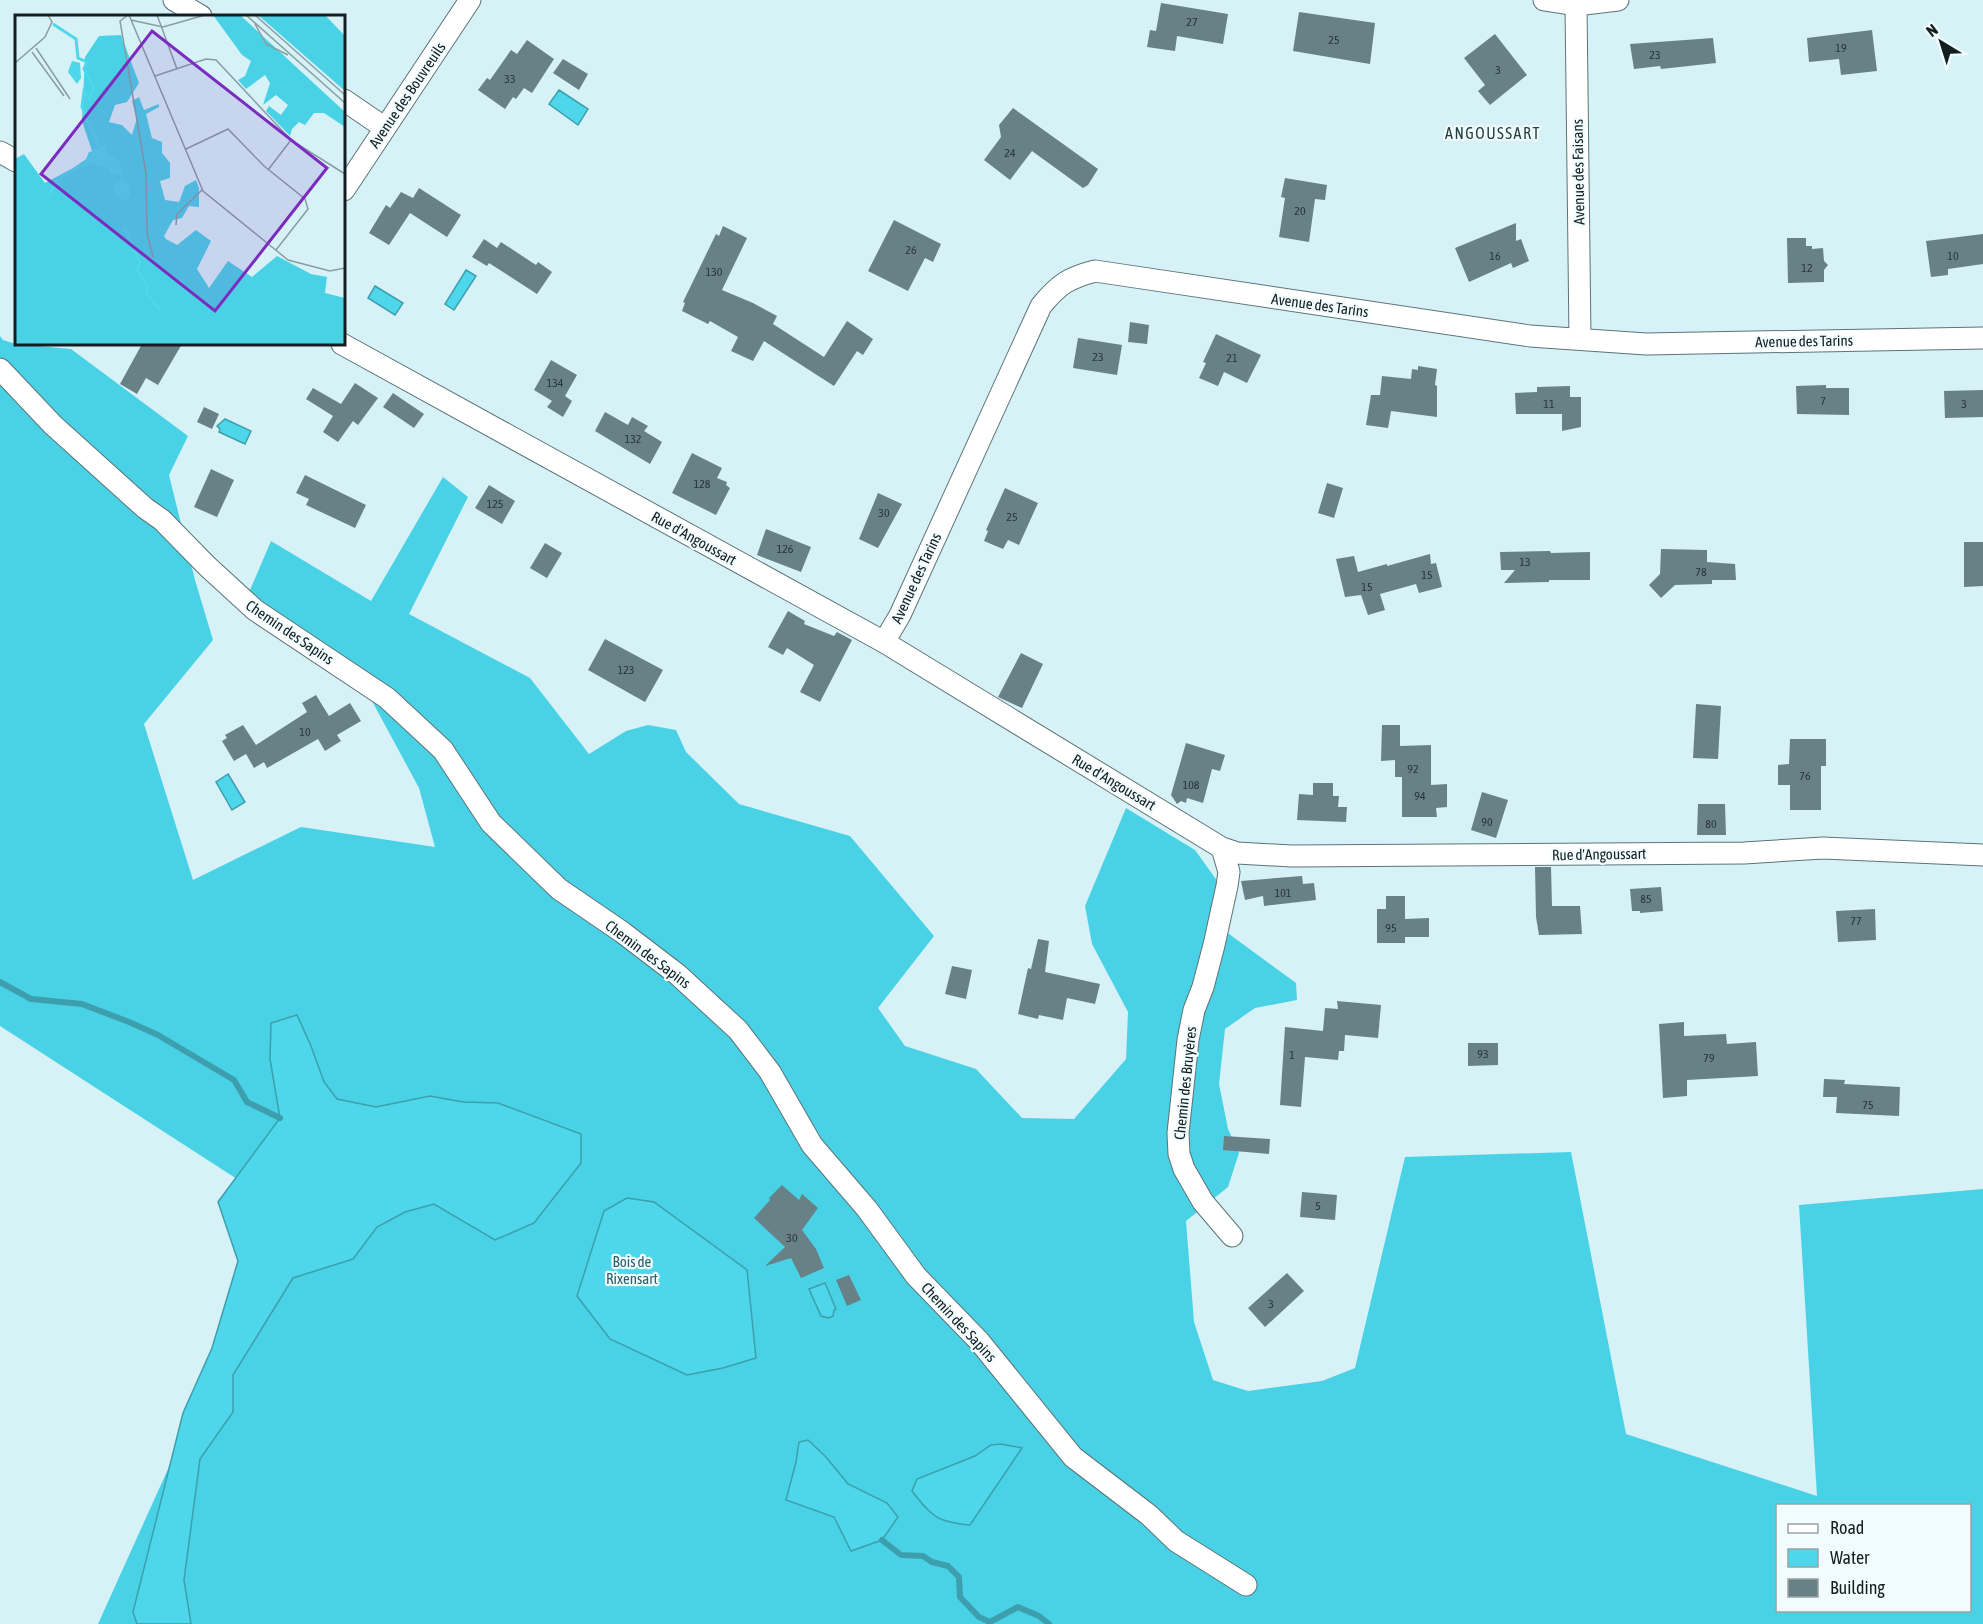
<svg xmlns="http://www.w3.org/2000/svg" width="1983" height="1624" font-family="'Asap Condensed',sans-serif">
	<rect width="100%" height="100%" fill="#d6f2f7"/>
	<!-- forest -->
	<path fill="#49d2e6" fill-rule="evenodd" d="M0,336L3,340L16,344L71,349L188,436L169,475L195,580L213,640L144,724L193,880L301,827L435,847L419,788L372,701L244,604L271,541L371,601L443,477L468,497L409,614L530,678L589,754L626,731L648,725L676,730L686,752L739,804L850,836L934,936L878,1008L905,1046L976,1069L1022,1118L1074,1119L1126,1059L1128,1012L1092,944L1085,906L1126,808L1195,850L1223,889L1225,931L1296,983L1297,1000L1255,1008L1225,1029L1219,1084L1228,1129L1239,1153L1228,1187L1186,1221L1194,1322L1213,1380L1248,1391L1322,1381L1355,1368L1405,1157L1571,1152L1626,1434L1817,1496L1799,1205L1983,1189V1624H98L285,1210L0,1026ZM1778,1506H1970V1610H1778Z"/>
	<!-- water -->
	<path fill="#4ed6ea" stroke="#3d9fad" stroke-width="1.5" d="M559,90L588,109L578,125L549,104Z
		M466,270L476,276L454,310L445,304Z
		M375,286L403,303L395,315L368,298Z
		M225,419L251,431L245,444L219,432L220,429L217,426Z
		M228,774L245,802L232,810L216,782Z
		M297,1015L311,1046L324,1082L337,1099L376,1107L430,1096L463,1102L498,1103L581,1134V1163L534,1223L495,1240L434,1204L405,1212L377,1227L353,1259L293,1278L233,1375V1412L200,1459L184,1580L191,1624H137L133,1612L183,1413L212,1348L238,1261L218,1202L280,1118L270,1059L271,1023Z
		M627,1198L654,1202L747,1270L756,1358L723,1368L687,1375L610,1339L577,1296L604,1211Z
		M825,1283L836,1309L834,1310L833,1316L829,1318L821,1316L809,1289Z
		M808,1440L826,1457L848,1484L887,1503L898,1517L882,1540L851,1551L834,1517L786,1500L796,1462L799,1442Z
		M1001,1444L1022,1448L970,1525C937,1522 932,1517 912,1491L917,1479L975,1456L991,1445Z"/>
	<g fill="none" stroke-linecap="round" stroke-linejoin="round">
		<!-- stream -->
		<path stroke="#3d9fad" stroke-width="6" d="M0,982L31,999L82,1004L129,1022L158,1035L234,1080L247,1102L280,1118
			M882,1540L901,1555L923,1556L932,1562L948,1566L959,1577L960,1597L979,1617L990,1622L1018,1607L1039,1616L1049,1624"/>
	</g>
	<!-- building -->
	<path fill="#688186" d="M1161,3L1228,14L1223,44L1177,36L1175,51L1147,47L1150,30L1156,31Z
		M1299,12L1375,23L1370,64L1293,51Z
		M1872,30L1877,71L1841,75L1839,59L1809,62L1807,38Z
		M1495,34L1527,75L1490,105L1478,91L1485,85L1464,58Z
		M1713,38L1716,63L1661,69L1660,66L1634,69L1630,44Z
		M527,40L554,59L532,93L524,88L516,99L513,97L505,109L478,90L487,78L490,80L511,50L517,54Z
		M563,59L588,74L579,90L553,73Z
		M1013,108L1098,169L1088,185L1083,188L1032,151L1010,180L984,160L1001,137L999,125Z
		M1285,178L1327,185L1325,200L1315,199L1309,242L1279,237L1285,198L1281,197Z
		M419,188L461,215L447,237L410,213L389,245L369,233L386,205L390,208L401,192L413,198Z
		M894,220L941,244L933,262L925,258L908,291L868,271Z
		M1516,223V241L1521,239L1529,261L1513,268L1511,263L1469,282L1455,248Z
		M723,226L747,238L722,290L753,303L777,316L773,324L824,357L847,321L873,339L863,355L857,351L834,386L764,341L753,361L731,351L738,337L710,321L708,324L682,311L685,303L683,302L716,234L719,236Z
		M1983,234V264L1948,269V275L1931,277L1926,241Z
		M1787,238H1806V246H1812V249L1823,248L1824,261L1828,265L1824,270V282L1788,283Z
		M484,239L497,248L501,242L536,265L538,262L552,272L537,294L489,263L487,266L472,257Z
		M1130,322L1149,325L1147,344L1128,342Z
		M1216,334L1261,355L1247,383L1224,372L1218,386L1199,378L1206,363L1203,362Z
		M1078,338L1122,345L1117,375L1073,368Z
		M142,344H182L158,385L146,378L137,394L120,384Z
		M551,360L577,375L565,396L572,401L563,417L547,407L552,401L534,390Z
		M1418,366L1437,369L1435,385L1437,386V417L1391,411L1388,428L1366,425L1371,395H1380L1382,376L1411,379L1412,369L1418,370Z
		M355,383L378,398L358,425L353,421L338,442L323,432L333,416L306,399L313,388L341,404Z
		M1826,385V388H1849V415L1797,414L1796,386Z
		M1570,386V397H1581V427L1562,431V414H1516L1515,393L1537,392V387Z
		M1983,390V417L1945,418L1944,391Z
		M393,393L424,414L414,428L383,407Z
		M204,407L219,414L212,429L197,422Z
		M605,412L628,425L632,417L648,426L644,431L662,442L650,464L595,431Z
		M692,453L722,468L717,478L727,482L726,485L730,488L716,515L672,493Z
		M211,469L234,480L217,517L194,507Z
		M305,475L366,505L355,528L306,505L309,499L296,493Z
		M1327,483L1343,488L1334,518L1318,513Z
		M489,485L515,501L502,524L475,508Z
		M1005,488L1038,503L1019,545L1008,540L1003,549L984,541L988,531L986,530Z
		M878,493L902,504L878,548L859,539Z
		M766,529L811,547L801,572L757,555Z
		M1964,542H1983V586L1964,587Z
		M545,543L562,553L547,578L530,568Z
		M1661,549L1707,550V562L1735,564L1736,580H1712V584L1675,585L1661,598L1649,585L1660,574Z
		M1550,551L1551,553L1590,552V580H1549V582L1504,583L1515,570H1501L1500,552Z
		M1430,554L1431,564L1436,563L1442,587L1419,593L1416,584L1380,594L1385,610L1368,615L1361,595L1345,597L1336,559L1354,556L1358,572L1387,564V566Z
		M788,611L805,621L804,624L834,636L837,632L852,640L820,702L800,692L814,665L787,648L783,655L768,647Z
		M605,639L663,670L645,702L588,670Z
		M1021,653L1043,664L1022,708L998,697Z
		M316,695L329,716L350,703L361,721L337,735L341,741L325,751L318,739L267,768L264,762L254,768L246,754L234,761L222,741L227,738L225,735L243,725L256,745L307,712L302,703Z
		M1696,704L1721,706L1718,759L1693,758Z
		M1382,725H1400V746L1431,745V785L1447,784V807L1436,808L1437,817H1402V777H1395V760L1381,761Z
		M1790,739H1826V766H1821V810H1790V785H1778V765L1789,764Z
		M1186,743L1225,755L1220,771L1212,769L1203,803L1187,798L1186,803L1181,801L1177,804L1171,795Z
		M1313,783H1333V796H1339L1338,807H1347L1346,822L1297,820L1299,794L1313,795Z
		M1482,792L1508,800L1496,838L1471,830Z
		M1698,804H1725L1726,835H1697Z
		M1535,867H1551L1552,906H1580L1582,934L1539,935L1536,917Z
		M1302,876L1303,884L1314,883L1316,900L1264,906L1263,896L1245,900L1241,881Z
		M1661,887L1663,911L1640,913V911H1632L1630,889Z
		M1386,896H1405V919L1429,918V937H1405V943H1377V909H1386Z
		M1875,909L1876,940L1838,942L1836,911Z
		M1038,939L1049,941L1045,972L1100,984L1095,1004L1067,998L1063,1020L1039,1015L1038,1019L1018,1014L1028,968L1031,969Z
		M952,966L972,970L966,999L945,994Z
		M1337,1001L1381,1005L1378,1038L1345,1035L1344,1051H1339L1338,1060L1305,1057L1301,1107L1280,1105L1285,1027L1323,1031L1325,1008L1338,1009Z
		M1684,1022V1036L1726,1034L1727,1044L1756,1042L1758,1076L1687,1080V1096L1663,1098L1659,1024Z
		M1468,1043H1498V1065L1468,1066Z
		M1824,1079L1845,1080L1844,1084L1900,1087L1899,1116L1836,1113L1837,1097H1823Z
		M1224,1136L1270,1139L1269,1154L1223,1150Z
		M782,1185L799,1200L802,1194L818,1208L802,1230L816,1249L824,1268L801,1278L791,1258L765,1266L785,1247L754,1218L770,1200L769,1198Z
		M1302,1192L1337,1195L1335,1220L1300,1217Z
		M1287,1273L1304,1291L1265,1327L1248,1308Z
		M849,1275L861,1300L847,1306L836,1280Z"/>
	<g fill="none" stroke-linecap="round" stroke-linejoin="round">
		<defs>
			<path id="minor" d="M174,0L201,16
				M1544,0L1576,5L1618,0
				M1576,5L1580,339
				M344,100L385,128
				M0,152L16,161
				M344,190L470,0
				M342,344L884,642L1222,848L1237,853L1291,856L1744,853L1823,848L1983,855
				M0,369L53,425L145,508L162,520L207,566L255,610L387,698L443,750L491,823L559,889L622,932L677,974L738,1030L770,1072L812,1145L867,1209L916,1276L979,1341L1073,1457L1149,1515L1176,1541L1246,1585
				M884,642L900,615L1041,306C1058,285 1068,278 1095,271L1530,336L1646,344L1983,338
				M1222,848L1229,872L1227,886L1214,945L1203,987L1194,1010L1188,1040L1178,1133L1179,1154L1184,1169L1203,1202L1232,1236"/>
		</defs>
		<!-- minor casing -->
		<use href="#minor" stroke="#5b7478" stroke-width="23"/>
		<!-- minor -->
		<use href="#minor" stroke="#fff" stroke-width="21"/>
	</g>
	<g text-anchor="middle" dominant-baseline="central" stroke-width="4.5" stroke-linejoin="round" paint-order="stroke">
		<!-- number labels -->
		<g font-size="12" fill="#29373a">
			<text x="1192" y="22">27</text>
			<text x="1334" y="40">25</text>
			<text x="1841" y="48">19</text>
			<text x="1655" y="55">23</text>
			<text x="1498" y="70">3</text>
			<text x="510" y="79">33</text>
			<text x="1010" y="153">24</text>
			<text x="1300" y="211">20</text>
			<text x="911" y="250">26</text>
			<text x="1495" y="256">16</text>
			<text x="1953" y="256">10</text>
			<text x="1807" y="268">12</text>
			<text x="714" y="272">130</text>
			<text x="1098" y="357">23</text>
			<text x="1232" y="358">21</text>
			<text x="555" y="383">134</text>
			<text x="1823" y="401">7</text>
			<text x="1549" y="404">11</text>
			<text x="1964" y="404">3</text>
			<text x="633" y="439">132</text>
			<text x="702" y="484">128</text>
			<text x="495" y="504">125</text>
			<text x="884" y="513">30</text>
			<text x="1012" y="517">25</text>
			<text x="785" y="549">126</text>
			<text x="1525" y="562">13</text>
			<text x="1701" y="572">78</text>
			<text x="1427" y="575">15</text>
			<text x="1367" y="587">15</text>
			<text x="626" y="670">123</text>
			<text x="305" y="732">10</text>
			<text x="1413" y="769">92</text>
			<text x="1805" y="776">76</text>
			<text x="1191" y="785">108</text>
			<text x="1420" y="796">94</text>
			<text x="1487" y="822">90</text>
			<text x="1711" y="824">80</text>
			<text x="1283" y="893">101</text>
			<text x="1646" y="899">85</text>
			<text x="1856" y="921">77</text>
			<text x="1391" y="928">95</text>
			<text x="1483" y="1054">93</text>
			<text x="1292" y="1055">1</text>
			<text x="1709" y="1058">79</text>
			<text x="1868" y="1105">75</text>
			<text x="1318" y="1206">5</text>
			<text x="792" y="1238">30</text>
			<text x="1271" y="1304">3</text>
		</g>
		<!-- street labels -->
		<g font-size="15" fill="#141e20" stroke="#f1fcfe">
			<text transform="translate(407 95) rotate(-56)">Avenue des Bouvreuils</text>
			<text transform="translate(1578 172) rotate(-91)">Avenue des Faisans</text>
			<text transform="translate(1320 305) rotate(8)">Avenue des Tarins</text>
			<text transform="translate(1804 341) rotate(-1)">Avenue des Tarins</text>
			<text transform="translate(694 538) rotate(29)">Rue d'Angoussart</text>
			<text transform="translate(916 578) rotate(-65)">Avenue des Tarins</text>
			<text transform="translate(290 632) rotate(34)">Chemin des Sapins</text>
			<text transform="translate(1114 782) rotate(31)">Rue d'Angoussart</text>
			<text transform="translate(1599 854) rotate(-1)">Rue d'Angoussart</text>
			<text transform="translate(648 954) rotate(37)">Chemin des Sapins</text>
			<text transform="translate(1185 1083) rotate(-84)">Chemin des Bruyères</text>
			<text transform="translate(959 1322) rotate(47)">Chemin des Sapins</text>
		</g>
		<!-- park labels -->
		<g font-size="15" fill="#296069" stroke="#f1fcfe">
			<text x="632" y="1261">Bois de<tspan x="632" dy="17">Rixensart</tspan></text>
		</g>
		<!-- neighbourhood labels -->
		<g font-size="16" letter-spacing="1.5" fill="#263e42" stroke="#f1fcfe">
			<text x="1493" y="133">ANGOUSSART</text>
		</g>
	</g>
	<!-- overview -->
	<g transform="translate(15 15)">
		<rect width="330" height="330" fill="#d6f2f7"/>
		<path d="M198,0H225L330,97V112L309,98H299L290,110L284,107L277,114L275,121L251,96L254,91L266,100L273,90L261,80L248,90L255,68L250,60L231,74L223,65L230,61L236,46L227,40ZM243,0H310L330,21V76ZM106,20L124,68L112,87L100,90L94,107L107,110L117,120L122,103L117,86L124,82L129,95L144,89V92L131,99L137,123L147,127V138L155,148V163L145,166L150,185L164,187L170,171L181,165L184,173V192L174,191L167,203L158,205L149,221L151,224L162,230L181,215L196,226L182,254L194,273L213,246L237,262L262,241L296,259L312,262L310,278L330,283V330H0V144L9,139L30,168L79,142L67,106L70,42L84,21Z" fill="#49d2e6"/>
		<path d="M57,46L65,48L66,63L62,69L53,57ZM91,125V136L105,148L108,159H96L93,152L75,149L54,158L32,183L38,167L71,144L74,137L85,134ZM107,164L112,167L116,179L110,188L99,176V170Z" fill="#4ed6ea"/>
		<path fill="none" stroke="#4ed6ea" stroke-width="3" d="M38,9L61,24L63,43L72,47L69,54L79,72L74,84L69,76L67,92L85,134M109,212L125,247L122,255L133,272L131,278L145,295"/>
		<path fill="none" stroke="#889da1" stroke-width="1.5" d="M113,0L105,6L131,158L132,218L138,242M114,0L188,176L273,245L315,256L330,253M142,0L162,54M231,0L330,88M240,0L330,80M116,5L148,12L190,0M240,9L251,29L273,40M21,33L55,84M17,37L49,81M0,48L30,22L37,7L33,0M140,61L191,44L201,45L276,125L330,159M171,134L213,114L249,151L290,184L293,194L261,235M253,155L276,125M161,210L162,199L187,175"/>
		<path fill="#7b2cbf" fill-opacity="0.15" stroke="#7b2cbf" stroke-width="3" d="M137,16L312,153L200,296L26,159Z"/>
		<rect width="330" height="330" fill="none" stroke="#141e20" stroke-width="3"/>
	</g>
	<!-- legend -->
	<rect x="1776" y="1504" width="195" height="108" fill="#f1fcfe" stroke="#99a3a5" stroke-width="1.5"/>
	<rect x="1788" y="1524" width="30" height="9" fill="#ffffff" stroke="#99a3a5" stroke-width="1.5"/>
	<text x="1830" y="1534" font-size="18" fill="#141e20">Road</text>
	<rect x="1788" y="1549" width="30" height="18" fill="#4ed6ea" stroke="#99a3a5" stroke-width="1.5"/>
	<text x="1830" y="1564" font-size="18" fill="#141e20">Water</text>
	<rect x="1788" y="1579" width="30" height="18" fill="#688186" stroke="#99a3a5" stroke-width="1.5"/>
	<text x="1830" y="1594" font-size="18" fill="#141e20">Building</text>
	<!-- north arrow -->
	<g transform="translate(1941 42) rotate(322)" stroke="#f1fcfe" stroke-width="4.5" paint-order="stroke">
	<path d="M0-4.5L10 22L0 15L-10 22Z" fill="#141e20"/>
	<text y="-9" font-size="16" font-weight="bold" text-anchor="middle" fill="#141e20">N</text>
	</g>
</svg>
